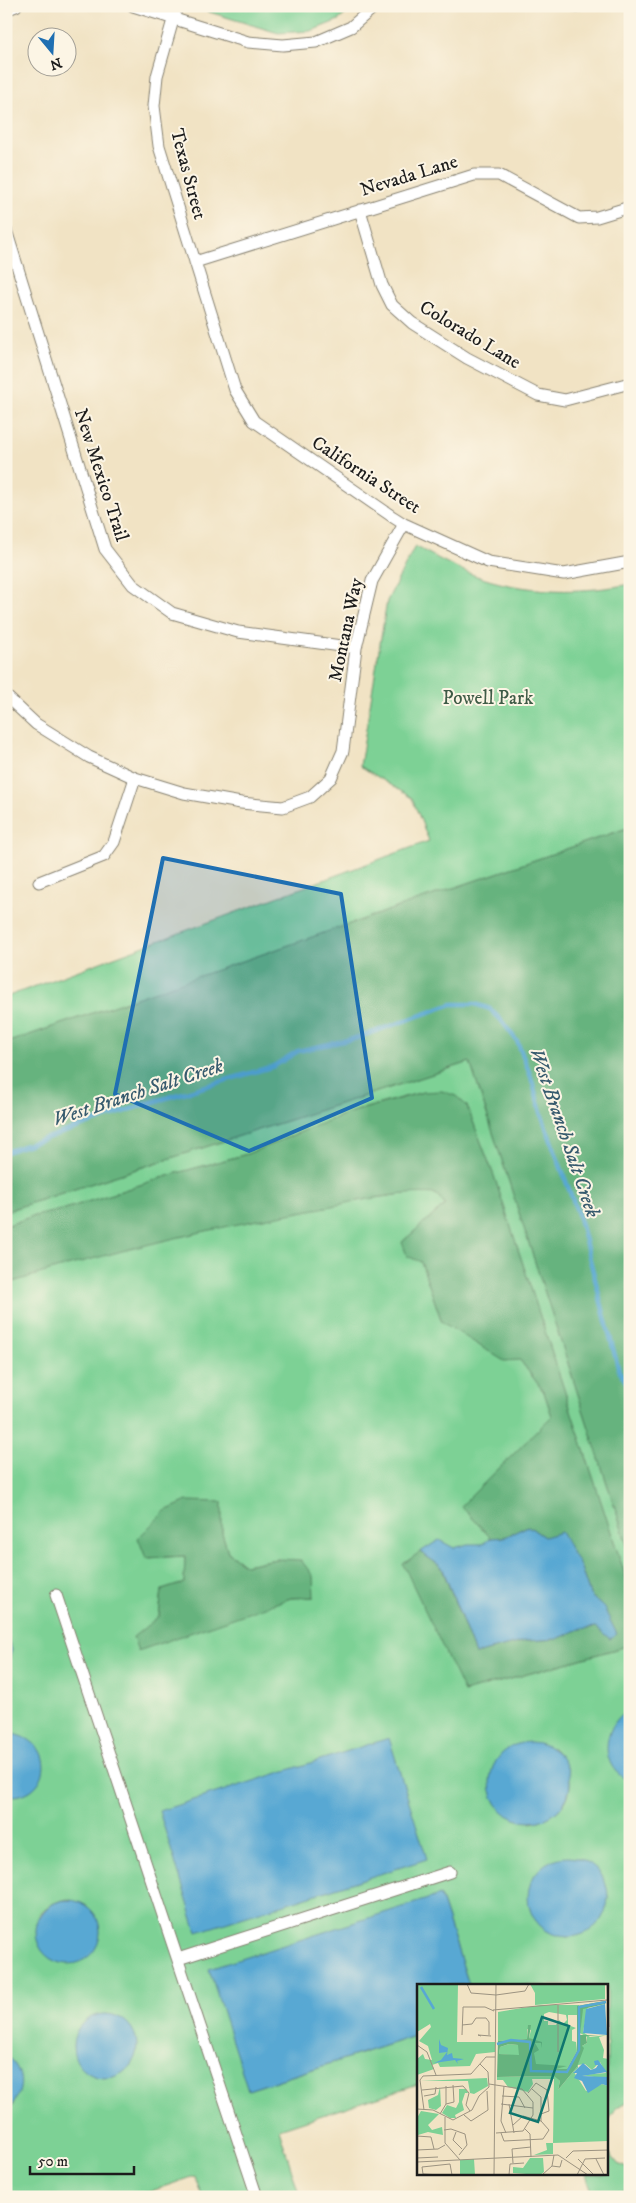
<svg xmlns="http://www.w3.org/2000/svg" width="636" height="2203" font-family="'IM FELL DW Pica',serif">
	<rect width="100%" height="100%" fill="#fcf5e5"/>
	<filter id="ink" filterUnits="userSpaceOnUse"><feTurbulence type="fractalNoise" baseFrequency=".02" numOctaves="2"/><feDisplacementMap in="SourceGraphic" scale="10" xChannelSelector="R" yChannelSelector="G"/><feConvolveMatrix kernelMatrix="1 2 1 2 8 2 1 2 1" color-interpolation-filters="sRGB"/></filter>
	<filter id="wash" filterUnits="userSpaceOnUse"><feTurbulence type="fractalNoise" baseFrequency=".0096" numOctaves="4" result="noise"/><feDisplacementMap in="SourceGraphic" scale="20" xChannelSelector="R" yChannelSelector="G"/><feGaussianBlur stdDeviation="1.12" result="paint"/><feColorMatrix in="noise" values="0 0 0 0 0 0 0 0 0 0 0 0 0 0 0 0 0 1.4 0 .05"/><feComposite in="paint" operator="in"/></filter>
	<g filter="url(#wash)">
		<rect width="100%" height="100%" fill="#f1e3c4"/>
		<!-- green -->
		<path fill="#7dd195" stroke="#4c7658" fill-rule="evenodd" d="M354,6L339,20L311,31L278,33L193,7Z
			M415,546C439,559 466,574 492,581C536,593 586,593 630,584V827L6,1043V997L429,841L412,798L360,766L387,601Z
			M470,1062L630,1554V1590L494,1176L467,1106L423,1092L400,1098L345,1114L247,1154L177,1173L62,1210L30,1217L6,1226V1211Z
			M418,1192L436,1194L445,1205L402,1242L421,1262L442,1322L520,1360L544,1392L552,1416L462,1506L491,1538L464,1692L630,1645V1709L623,1713L625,1779L630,1781V2101L617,2107L607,2121V1986L469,1985L440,1895L248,2090L418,2035V2084L279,2129L300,2197H202L195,2176L134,2197H6V2110L13,2105C17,2085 26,2071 6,2056V1796C19,1796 26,1794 36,1786L13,1734L6,1736V1668C12,1657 12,1644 6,1633V1284C140,1242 278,1210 418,1192ZM221,1503L222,1533L228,1552L245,1565L276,1559L314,1597L291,1598L264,1606L159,1616L162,1590L184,1583L185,1556L146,1558ZM552,1747C583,1776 573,1816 530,1823ZM606,1885L608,1897L606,1909L568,1937C549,1934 538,1927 530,1909ZM68,1899L87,1906L94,1913L61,1963C45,1957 42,1951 39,1934C39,1931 37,1925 37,1922C39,1908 56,1901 68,1899ZM111,2015L122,2019L130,2027L135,2056L131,2065L123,2072Z
			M607,2150L618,2164L630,2169V2188L603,2197H594L586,2174H607Z"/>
		<!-- forest -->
		<path fill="#66b37e" stroke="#41684d" d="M630,827V1554L470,1062L6,1211V1043Z
			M442,1091L456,1096L467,1106L494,1176L630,1590V1645L464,1692L403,1564L420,1552L441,1566L475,1654L525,1641L557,1639L580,1629L596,1627L604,1608L590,1595L581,1568L544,1537L528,1526L505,1537L491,1538L461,1506L552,1416L544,1392L520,1360L504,1361L442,1322L421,1262L407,1256L402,1242L445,1205L436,1194C396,1191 355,1202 316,1209C210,1228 109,1252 6,1284V1226L30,1217L62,1210L177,1173L247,1154L345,1114L423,1092Z
			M187,1501L222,1502V1533L228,1552L245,1565L276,1559L301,1560L313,1576L314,1597L291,1598L138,1651L133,1637L159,1616L162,1590L184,1583L185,1556L146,1558L138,1538L165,1511Z"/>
		<!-- water -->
		<path fill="#58a8d3" stroke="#3a6278" d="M528,1526L544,1537L561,1532L581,1568L590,1595L604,1608L617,1634L610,1639L596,1627L580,1629L557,1639L525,1641L475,1654L442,1567L420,1552L439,1540L454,1548L468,1544H482L491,1538L505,1537Z
			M6,1633L12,1650L6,1668Z
			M630,1709V1781C597,1768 602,1724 630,1709Z
			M13,1734C59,1742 51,1800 6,1796V1736Z
			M389,1738L427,1859L197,1932L159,1811Z
			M490 1782a40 40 0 1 1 80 0a40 40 0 1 1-80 0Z
			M528 1897a40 40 0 1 1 80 0a40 40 0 1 1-80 0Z
			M440,1895L469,1985L418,1986V2035L248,2090L209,1969Z
			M36 1932a32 32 0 1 1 64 0a32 32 0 1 1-64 0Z
			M73 2046a32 32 0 1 1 64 0a32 32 0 1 1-64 0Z
			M6,2056C26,2070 25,2096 6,2110Z"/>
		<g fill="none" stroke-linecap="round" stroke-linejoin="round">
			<!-- stream -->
			<path stroke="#58a8d3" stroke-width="4.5" d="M6,1152L143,1105L274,1066L298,1051L357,1038L452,1004H475L490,1009L501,1020L517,1041L531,1077L542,1116L578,1214L619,1371L630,1388"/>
		</g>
	</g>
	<g filter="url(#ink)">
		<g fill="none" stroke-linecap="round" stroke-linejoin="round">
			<defs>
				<path id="street" d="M133,6L248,42L283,45L316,42L351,27L375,6
					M177,6L157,76L154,106L159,146L235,390L254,421L393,517L404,524L488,562L564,574L630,562
					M577,7L578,6
					M6,10L16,6
					M360,210L382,285L392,305L412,323L467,358L538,395L565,400L630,383
					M6,230L105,549L133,585L172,613L238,632L356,648
					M195,262L474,175H499L579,218L597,217L630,207
					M6,696L36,724L89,757L135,778L184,793L241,803L283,807L310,797L331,778L343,751L356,648L372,581L404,524
					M39,882L104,856L114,842L135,778
					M56,1595L257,2197
					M178,1959L450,1872"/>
			</defs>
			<!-- street casing -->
			<use href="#street" stroke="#868070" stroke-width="13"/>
			<!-- street -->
			<use href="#street" stroke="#fff" stroke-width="11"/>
		</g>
	</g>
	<!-- marked area -->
	<path fill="#1f6fb2" fill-opacity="0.2" stroke="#1f6fb2" stroke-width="4" stroke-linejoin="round" d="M163,858L341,894L372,1098L249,1151L115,1094Z"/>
	<g text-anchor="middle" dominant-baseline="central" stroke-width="4" stroke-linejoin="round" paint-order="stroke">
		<!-- street labels -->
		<g font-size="19" fill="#1c1c1c" stroke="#fcf5e5">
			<text transform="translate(188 174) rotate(75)">Texas Street</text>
			<text transform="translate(409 176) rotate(-17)">Nevada Lane</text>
			<text transform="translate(470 335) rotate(31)">Colorado Lane</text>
			<text transform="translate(101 475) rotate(72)">New Mexico Trail</text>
			<text transform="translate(366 475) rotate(33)">California Street</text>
			<text transform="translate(346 630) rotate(-78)">Montana Way</text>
		</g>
		<!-- park labels -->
		<g font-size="19" fill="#3e5b46" stroke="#fcf5e5">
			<text x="488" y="698">Powell Park</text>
		</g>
		<!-- water labels -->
		<g font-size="20" font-style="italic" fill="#375b6e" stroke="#fcf5e5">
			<text transform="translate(138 1093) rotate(-18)">West Branch Salt Creek</text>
			<text transform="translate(564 1133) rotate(71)">West Branch Salt Creek</text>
		</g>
	</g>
	<!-- overview -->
	<g transform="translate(417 1984)">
		<rect width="191" height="191" fill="#f1e3c4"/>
		<path d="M0,0H41L40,58H78V68L59,70L53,82L23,83L21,79L15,81L17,85L0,91V75L6,70L8,75L15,76L11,62L2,57L14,43L13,40L0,48ZM113,0H188V15L118,21V9ZM124,21H162L160,31H151V41L159,44L155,46V57L159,58L160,67L150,85H116V57L112,54L114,46L110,45V55L81,57V28ZM132,28L149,31L150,36L146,40L142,36L139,41H131V37H127V30ZM171,22L166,48L173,53L190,51L182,53L187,66L186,74L191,75V95L164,91L189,89L183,78L175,86L168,80L161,81V84L157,88L169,107L185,100L191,102V116H181H191V157L136,159V170L117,171L130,166L129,159H136L137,95H115L116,100L111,108L91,103L86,96H80V93L138,92L143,97L141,106L160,83L165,62L170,59V53L163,49L165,25ZM92,60L102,61V72L82,70L83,63ZM70,94L71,102L57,110L53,109L51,97H4ZM23,103L24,122L19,126L12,124L11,116L21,111ZM42,105H49L51,109H48L45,118L47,126L38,131L39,134H33L25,129L30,121L39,124L42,118ZM4,127L22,130L11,141L15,146L25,143L26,151L11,148L1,151L0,134ZM113,174H126L127,188L123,191L96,189V183L106,184ZM57,175L58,191H43V176Z" fill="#7dd195" fill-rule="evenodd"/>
		<path d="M188,17V20L166,25L163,51H182L169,52L170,59L165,62L167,64L160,83L141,106L143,97L137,92L80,93L81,57L110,55L111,41H114L112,54L125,58V64L124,59H118L122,66L117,69L119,80L150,82L139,85H150L160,67V22ZM92,60L101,61L102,71L82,70L83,63Z" fill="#66b37e" fill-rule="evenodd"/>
		<path d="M188,20L190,51L166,49L169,25ZM22,55L24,61L31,64L30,71L35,69L36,74L47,75L40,77L41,80L38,76L17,79L24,76L30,68L22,69ZM181,76L190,88L165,92L191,93V102L185,100L171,109L165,97L157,94L160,89H156L166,79L174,86L179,84L181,81H178L177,77Z" fill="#58a8d3"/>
		<path fill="none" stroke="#58a8d3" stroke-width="2.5" d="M4,3L17,25M80,60L94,56L113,58L114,87L150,88L162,66V23L189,18"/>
		<path fill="none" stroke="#9c9381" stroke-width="1" d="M50,0L54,9L79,11L108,7L112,0M190,0L192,43M141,21V68M46,25V23H68L77,27M76,26L190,16M45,41L55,40L59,34H69L72,38V51M45,51L46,25M64,52L61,51L74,52M0,61L10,68L19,91M72,100L105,105L116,118V131L106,147L79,149M87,102L84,137L89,149M115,105L124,113V137M5,106L46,102L52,109L49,121L53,127M111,109L119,99L130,106L132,127L124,130M7,112L18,110L19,103M85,112L102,113L108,124M29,120L37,118L36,101M84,120L116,124M92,120L97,149M0,125L16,126L36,136L55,126L62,112L72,103L71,88L63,80M7,126L3,96L6,92L54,90L69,73H78M23,130L29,120V102M47,131L54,137L71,126L70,107M28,133V159L43,176M96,141L106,132L124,137M107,144L113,150L114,173M27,146L34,145L48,150M39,148L36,156L45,165M84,149L87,157L126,155L132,146L124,137M0,152L14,153L17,165M0,166L21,165L28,161M42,171L50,161L48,150M0,174L21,173M149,174L156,167L192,166M161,175L177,191M179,175L187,191M0,178L141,171L171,191M96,179L95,165L114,163M135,182L143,183L145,176M25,191L6,190L5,183L33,180L35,191M77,191L79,0M92,191L93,180L107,179M125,191L135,182L137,171M160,191L168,175L188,174"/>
		<path fill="#0f766e" fill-opacity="0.15" stroke="#0f766e" stroke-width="2.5" d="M125,33L152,42L121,138L93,129Z"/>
		<rect width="191" height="191" fill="none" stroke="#1c1c1c" stroke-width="2.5"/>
	</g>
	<!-- margin -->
	<rect width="636" height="2203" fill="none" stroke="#fcf5e5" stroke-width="25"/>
	<!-- north arrow -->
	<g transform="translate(52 52) rotate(162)"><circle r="24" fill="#fcf5e5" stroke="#a29e95"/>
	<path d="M0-4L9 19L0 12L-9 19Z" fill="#1f6fb2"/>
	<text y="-8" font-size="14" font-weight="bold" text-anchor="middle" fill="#1c1c1c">N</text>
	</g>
	<!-- scale -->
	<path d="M30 2166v8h104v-8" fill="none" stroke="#1c1c1c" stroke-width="2.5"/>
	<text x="38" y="2166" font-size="15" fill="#1c1c1c" stroke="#fcf5e5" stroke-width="4" paint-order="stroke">50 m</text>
</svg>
